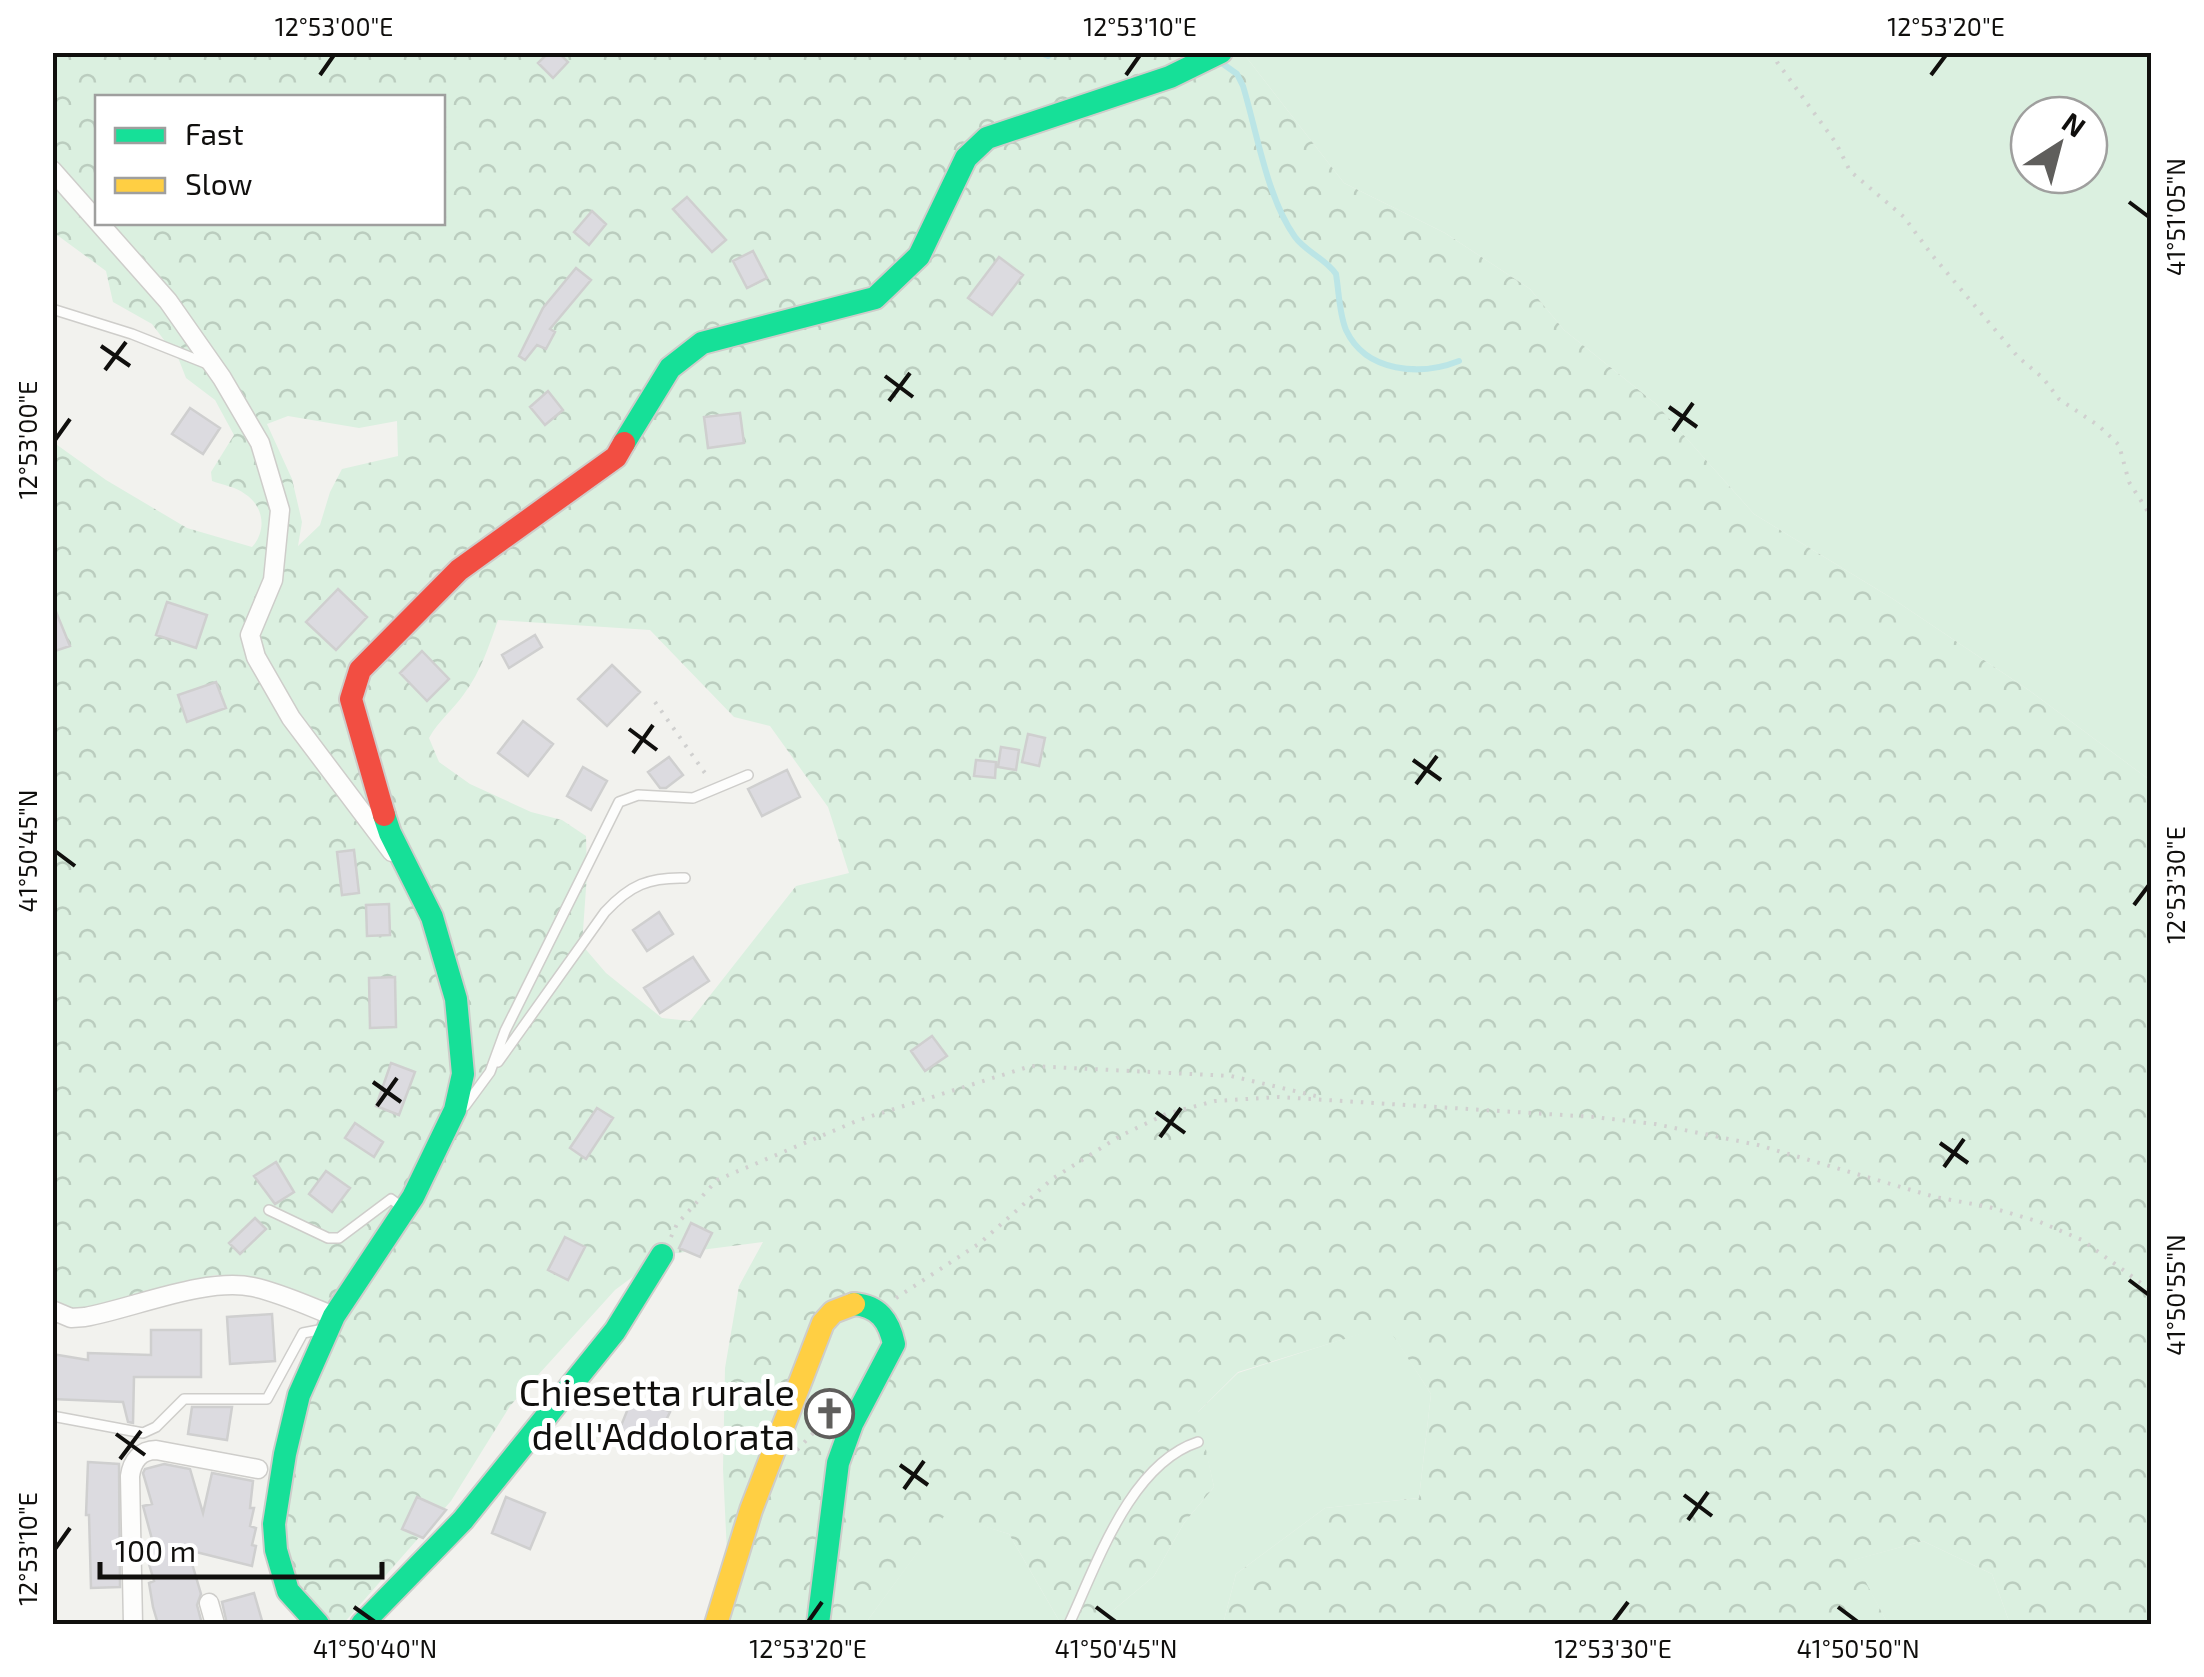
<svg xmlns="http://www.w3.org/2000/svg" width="2204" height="1677" font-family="'Exo 2',sans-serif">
	<defs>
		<pattern id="forest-crowns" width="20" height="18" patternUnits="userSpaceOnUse" patternTransform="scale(2.5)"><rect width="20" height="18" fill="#dbf0e0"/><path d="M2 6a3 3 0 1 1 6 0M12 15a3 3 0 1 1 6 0" fill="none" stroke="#bbcdbf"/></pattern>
	</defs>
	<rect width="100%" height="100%" fill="#f2f2ee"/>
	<!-- green -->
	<path fill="#dbf0e0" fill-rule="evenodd" d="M1243,53H2151V781L2030,691L1893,599L1754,514L1656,404L1564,330L1530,289L1445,233L1344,183ZM2029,115H2089V175H2029Z
		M854,1313L872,1320L886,1341L855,1403L826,1400L818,1413L798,1409L836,1324Z
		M1387,1325L1431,1394L1419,1498L1325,1508L1236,1574L1223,1624H1097L1154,1576L1184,1523L1214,1487L1197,1413L1238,1373Z
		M945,1514L1009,1534L1061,1624H865Z
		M1923,1541L1992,1574L2010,1624H1888L1853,1560Z"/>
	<!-- forest -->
	<path fill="url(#forest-crowns)" fill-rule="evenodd" d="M53,53H1243L1344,183L1445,233L1530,289L1564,330L1656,404L1754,514L1893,599L2030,691L2151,781V1624H2010L1992,1574L1923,1541L1854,1560L1888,1624H1223L1236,1574L1325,1508L1419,1498L1431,1394L1387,1326L1238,1372L1198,1412L1214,1487L1184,1523L1154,1576L1097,1624H1061L1009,1534L945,1515L865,1624H716L728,1574L723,1469L725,1368L739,1286L763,1242L662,1255L615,1290L510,1406L451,1501L343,1624H318L288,1590L274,1524L334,1317L321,1299L252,1278L215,1275L80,1309H66L53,1298V442L106,480L187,528L252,547C267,531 264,506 245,494C236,487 223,485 212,481L211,472L234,435L215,400L186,378L179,360L152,324L113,302L106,271L53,232ZM98,98H442V222H98ZM288,416L359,428L397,421L398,456L342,469L330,492L320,525L298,546L302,522L292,479L267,424ZM498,620L650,630L734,717L770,726L828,807L849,873L796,886L690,1021L662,1018L606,973L582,945L587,874L586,836L562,820L531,812L470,784L439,762L429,738C439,720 453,710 464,694C481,671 489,646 498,620ZM854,1313L872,1320L886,1341L855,1403L826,1400L818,1413L798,1409L836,1324Z"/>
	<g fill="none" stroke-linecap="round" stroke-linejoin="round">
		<!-- stream -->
		<path stroke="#bbe5e6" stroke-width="6" d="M1039,52L1048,56L1054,52
			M1219,61L1237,74L1243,86C1257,132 1267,198 1295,237C1306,252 1326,259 1336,274C1339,292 1339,313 1346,330C1366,373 1421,376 1459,361"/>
	</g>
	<!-- building -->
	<path fill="#dcdbe0" stroke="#cfcfcf" stroke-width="2.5" d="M549,52H558L568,62L553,78L538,63Z
		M687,197L726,240L712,252L673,209Z
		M592,211L606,224L589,245L574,232Z
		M753,251L767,278L747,288L733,261Z
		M999,257L1023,275L992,315L968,298Z
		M576,268L591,280L550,329L555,332L546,349L537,345L525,360L519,356L543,308Z
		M548,391L563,410L545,425L530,407Z
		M190,408L220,428L203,454L172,434Z
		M740,413L744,443L708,448L704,417Z
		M338,589L367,617L336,650L306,622Z
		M52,602L70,646L52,652Z
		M167,602L207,615L196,648L156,635Z
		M535,635L542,647L509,668L502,655Z
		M422,651L449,679L427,701L400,673Z
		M612,665L640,692L607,726L578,699Z
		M216,682L226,708L187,722L178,695Z
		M523,721L553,744L528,776L498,753Z
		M1028,734L1045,738L1039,766L1022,762Z
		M1001,747L1019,750L1016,770L998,767Z
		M669,757L683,775L666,788H660L648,772Z
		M976,760L996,762L995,778L974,776Z
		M583,767L607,781L591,810L567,796Z
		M787,770L800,797L762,816L748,789Z
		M354,850L359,893L342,895L337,852Z
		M389,904L390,935L367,936L366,905Z
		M659,912L673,934L647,951L633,930Z
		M693,957L709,981L660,1013L644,988Z
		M395,977L396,1027L370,1028L369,978Z
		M932,1036L947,1056L925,1071L911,1051Z
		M391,1063L415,1072L399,1115L376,1106Z
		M597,1108L613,1118L586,1159L570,1148Z
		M355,1123L383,1142L374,1157L345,1138Z
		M276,1162L294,1192L275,1204L254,1176Z
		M326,1171L350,1188L332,1212L309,1194Z
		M255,1218L266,1229L240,1254L229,1243Z
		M691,1223L712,1233L700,1257L679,1248Z
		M565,1237L585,1247L568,1280L548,1270Z
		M272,1314L275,1361L230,1364L227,1317Z
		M151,1330H201V1377H134L133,1423L128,1422L123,1402L52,1399V1354L88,1360V1353L151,1355Z
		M634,1394L670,1412L652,1449L618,1433Z
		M192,1407H232L227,1440L188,1434Z
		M88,1462L119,1464L120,1587L91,1588L89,1515H86Z
		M164,1464L190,1469L203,1513L212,1473L253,1481L250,1508H254L250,1526L256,1528L252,1545L256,1546L252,1566L188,1550L201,1594L197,1605L202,1624H158L153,1607L149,1583L154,1581L149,1564L154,1563L148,1544L153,1543L143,1506L152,1504L143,1473L145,1469Z
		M417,1497L446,1510L423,1538L402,1529Z
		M506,1497L545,1513L530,1549L492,1533Z
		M254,1593L263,1624H227L222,1602Z"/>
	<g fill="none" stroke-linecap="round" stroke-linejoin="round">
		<defs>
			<path id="lane" d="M52,309L132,334L210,365
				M498,1062L605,912C630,885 649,877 685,878
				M465,1106L490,1072L505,1031L619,802L638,795L693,798L748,775
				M269,1210L328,1238H339L391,1199L403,1208
				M52,1416L143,1433L156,1427L184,1399H267L303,1333L324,1329
				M1069,1624C1097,1564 1130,1464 1198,1442"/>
			<path id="street" d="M52,170L168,301L222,378L260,443L280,510L273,580L250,635L256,657L291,718L392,852
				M52,1310L71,1318L85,1317C134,1308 206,1277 253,1287C281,1293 308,1306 334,1316
				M209,1603L215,1624
				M133,1624L130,1476C132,1461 141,1450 156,1450L258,1469"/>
			<path id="fast" d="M624,443L670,368L702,343L875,298L919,256L966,158L987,138L1170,77L1221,52
				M318,1624L288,1591L276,1550L274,1524L285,1454L299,1395L334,1316L413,1197L455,1110L463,1074L456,999L432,917L390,833L384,815
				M362,1624L463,1520L615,1331L662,1255
				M818,1624L838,1463L852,1424L894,1344C889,1321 879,1306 854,1304"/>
			<path id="slow" d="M716,1624L751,1510L823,1323L833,1312L854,1304"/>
			<path id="jam" d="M384,815L351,699L360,670L459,570L616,457L624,443"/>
		</defs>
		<!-- lane casing -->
		<use href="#lane" stroke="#cecdca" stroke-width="12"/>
		<!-- street casing -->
		<use href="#street" stroke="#cecdca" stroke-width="21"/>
		<!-- fast casing -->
		<use href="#fast" stroke="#cecdca" stroke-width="26"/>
		<!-- slow casing -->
		<use href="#slow" stroke="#cecdca" stroke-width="26"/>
		<!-- jam casing -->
		<use href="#jam" stroke="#cecdca" stroke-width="26"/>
		<!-- path -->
		<path stroke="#d0d0cf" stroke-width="4" stroke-dasharray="2.5 8" stroke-linecap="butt" d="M1773,52L1777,62L1836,143L1850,171L1904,217L1932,255L2018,357L2043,378L2059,399L2099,426L2119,445L2129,482L2152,518
			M655,702L707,776
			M671,1237L677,1224L717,1180L859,1120L1031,1066L1231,1076L1316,1096
			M896,1298L980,1243L1052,1179L1120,1136L1166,1114L1215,1101L1279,1097L1594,1117L1655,1124L1758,1145L1935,1197L1989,1207L2040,1222L2082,1240L2152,1291
			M818,1428L825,1419
			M797,1450L818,1428L827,1427"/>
		<!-- lane -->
		<use href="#lane" stroke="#fdfdfc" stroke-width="9"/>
		<!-- street -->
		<use href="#street" stroke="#fdfdfc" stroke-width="18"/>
		<!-- fast -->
		<use href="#fast" stroke="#16e098" stroke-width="22"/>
		<!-- slow -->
		<use href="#slow" stroke="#ffcf43" stroke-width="22"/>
		<!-- jam -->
		<use href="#jam" stroke="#f24e42" stroke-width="22"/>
	</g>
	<!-- ticks -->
	<path fill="none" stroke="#100f0d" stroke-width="4" d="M320,75L334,55M1126,75L1140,55M1931,75L1946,55M2129,202L2149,217M101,346L130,366M105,370L126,342M885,376L913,397M889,401L910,373M1669,407L1697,427M1673,431L1693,403M55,440L70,419M629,729L657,750M633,753L653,725M1413,760L1441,780M1416,784L1437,756M55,851L75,866M2134,905L2149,885M373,1082L401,1102M377,1106L397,1078M1156,1112L1185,1133M1160,1137L1181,1108M1940,1143L1968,1163M1944,1167L1964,1139M2129,1280L2149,1295M116,1434L145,1455M120,1459L141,1431M900,1465L928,1485M904,1489L924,1461M1684,1495L1712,1516M1688,1520L1708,1492M55,1549L70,1528M354,1607L375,1622M1096,1607L1116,1622M1838,1607L1858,1622M808,1622L822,1602M1613,1622L1628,1602"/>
	<!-- icons -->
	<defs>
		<symbol id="church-ring" viewBox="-11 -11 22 22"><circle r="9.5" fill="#fff" stroke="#5f5e5c" stroke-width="1.5"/><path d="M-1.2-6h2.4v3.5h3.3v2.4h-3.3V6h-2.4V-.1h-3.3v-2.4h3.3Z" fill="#5f5e5c"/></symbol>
	</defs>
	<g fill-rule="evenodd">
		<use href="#church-ring" x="802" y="1386" width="55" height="55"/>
	</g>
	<g text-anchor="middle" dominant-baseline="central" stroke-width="10" stroke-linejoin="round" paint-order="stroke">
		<!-- poi labels -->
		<g font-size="38" fill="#100f0d" stroke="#fff" text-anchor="end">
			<text x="795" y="1391">Chiesetta rurale<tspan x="795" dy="44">dell'Addolorata</tspan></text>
		</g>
	</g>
	<!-- border -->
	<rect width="2204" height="1677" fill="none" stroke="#ffffff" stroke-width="110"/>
	<!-- legend -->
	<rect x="95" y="95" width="350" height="130" fill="#ffffff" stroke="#9f9f9e" stroke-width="2.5"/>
	<rect x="115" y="128" width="50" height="15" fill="#16e098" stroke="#9f9f9e" stroke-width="2.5"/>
	<text x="185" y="145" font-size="30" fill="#100f0d">Fast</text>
	<rect x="115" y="178" width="50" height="15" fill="#ffcf43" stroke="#9f9f9e" stroke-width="2.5"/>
	<text x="185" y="195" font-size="30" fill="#100f0d">Slow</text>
	<!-- north arrow -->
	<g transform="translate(2059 145) rotate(36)"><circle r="48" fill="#ffffff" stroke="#9f9f9e" stroke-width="2.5"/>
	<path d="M0-8L18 38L0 25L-18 38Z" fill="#5f5e5c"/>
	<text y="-15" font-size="28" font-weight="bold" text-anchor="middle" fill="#100f0d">N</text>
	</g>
	<!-- scale -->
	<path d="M100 1562v15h282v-15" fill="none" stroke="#100f0d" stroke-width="5"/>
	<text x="115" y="1562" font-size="30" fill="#100f0d" stroke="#ffffff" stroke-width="8" paint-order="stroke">100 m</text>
	<rect x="55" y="55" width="2094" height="1567" fill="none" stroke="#100f0d" stroke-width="4"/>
	<g font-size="25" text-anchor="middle" fill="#100f0d">
		<text x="334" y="36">12°53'00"E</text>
		<text x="1140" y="36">12°53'10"E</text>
		<text x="1946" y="36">12°53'20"E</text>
		<text transform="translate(2176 217) rotate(-90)" y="9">41°51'05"N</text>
		<text transform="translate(28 440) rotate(-90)" y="9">12°53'00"E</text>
		<text transform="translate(28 851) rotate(-90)" y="9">41°50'45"N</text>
		<text transform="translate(2176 885) rotate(-90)" y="9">12°53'30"E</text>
		<text transform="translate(2176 1295) rotate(-90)" y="9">41°50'55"N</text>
		<text transform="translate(28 1549) rotate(-90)" y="9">12°53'10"E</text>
		<text x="375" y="1658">41°50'40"N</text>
		<text x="808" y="1658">12°53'20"E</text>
		<text x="1116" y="1658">41°50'45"N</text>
		<text x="1613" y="1658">12°53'30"E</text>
		<text x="1858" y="1658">41°50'50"N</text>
	</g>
</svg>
